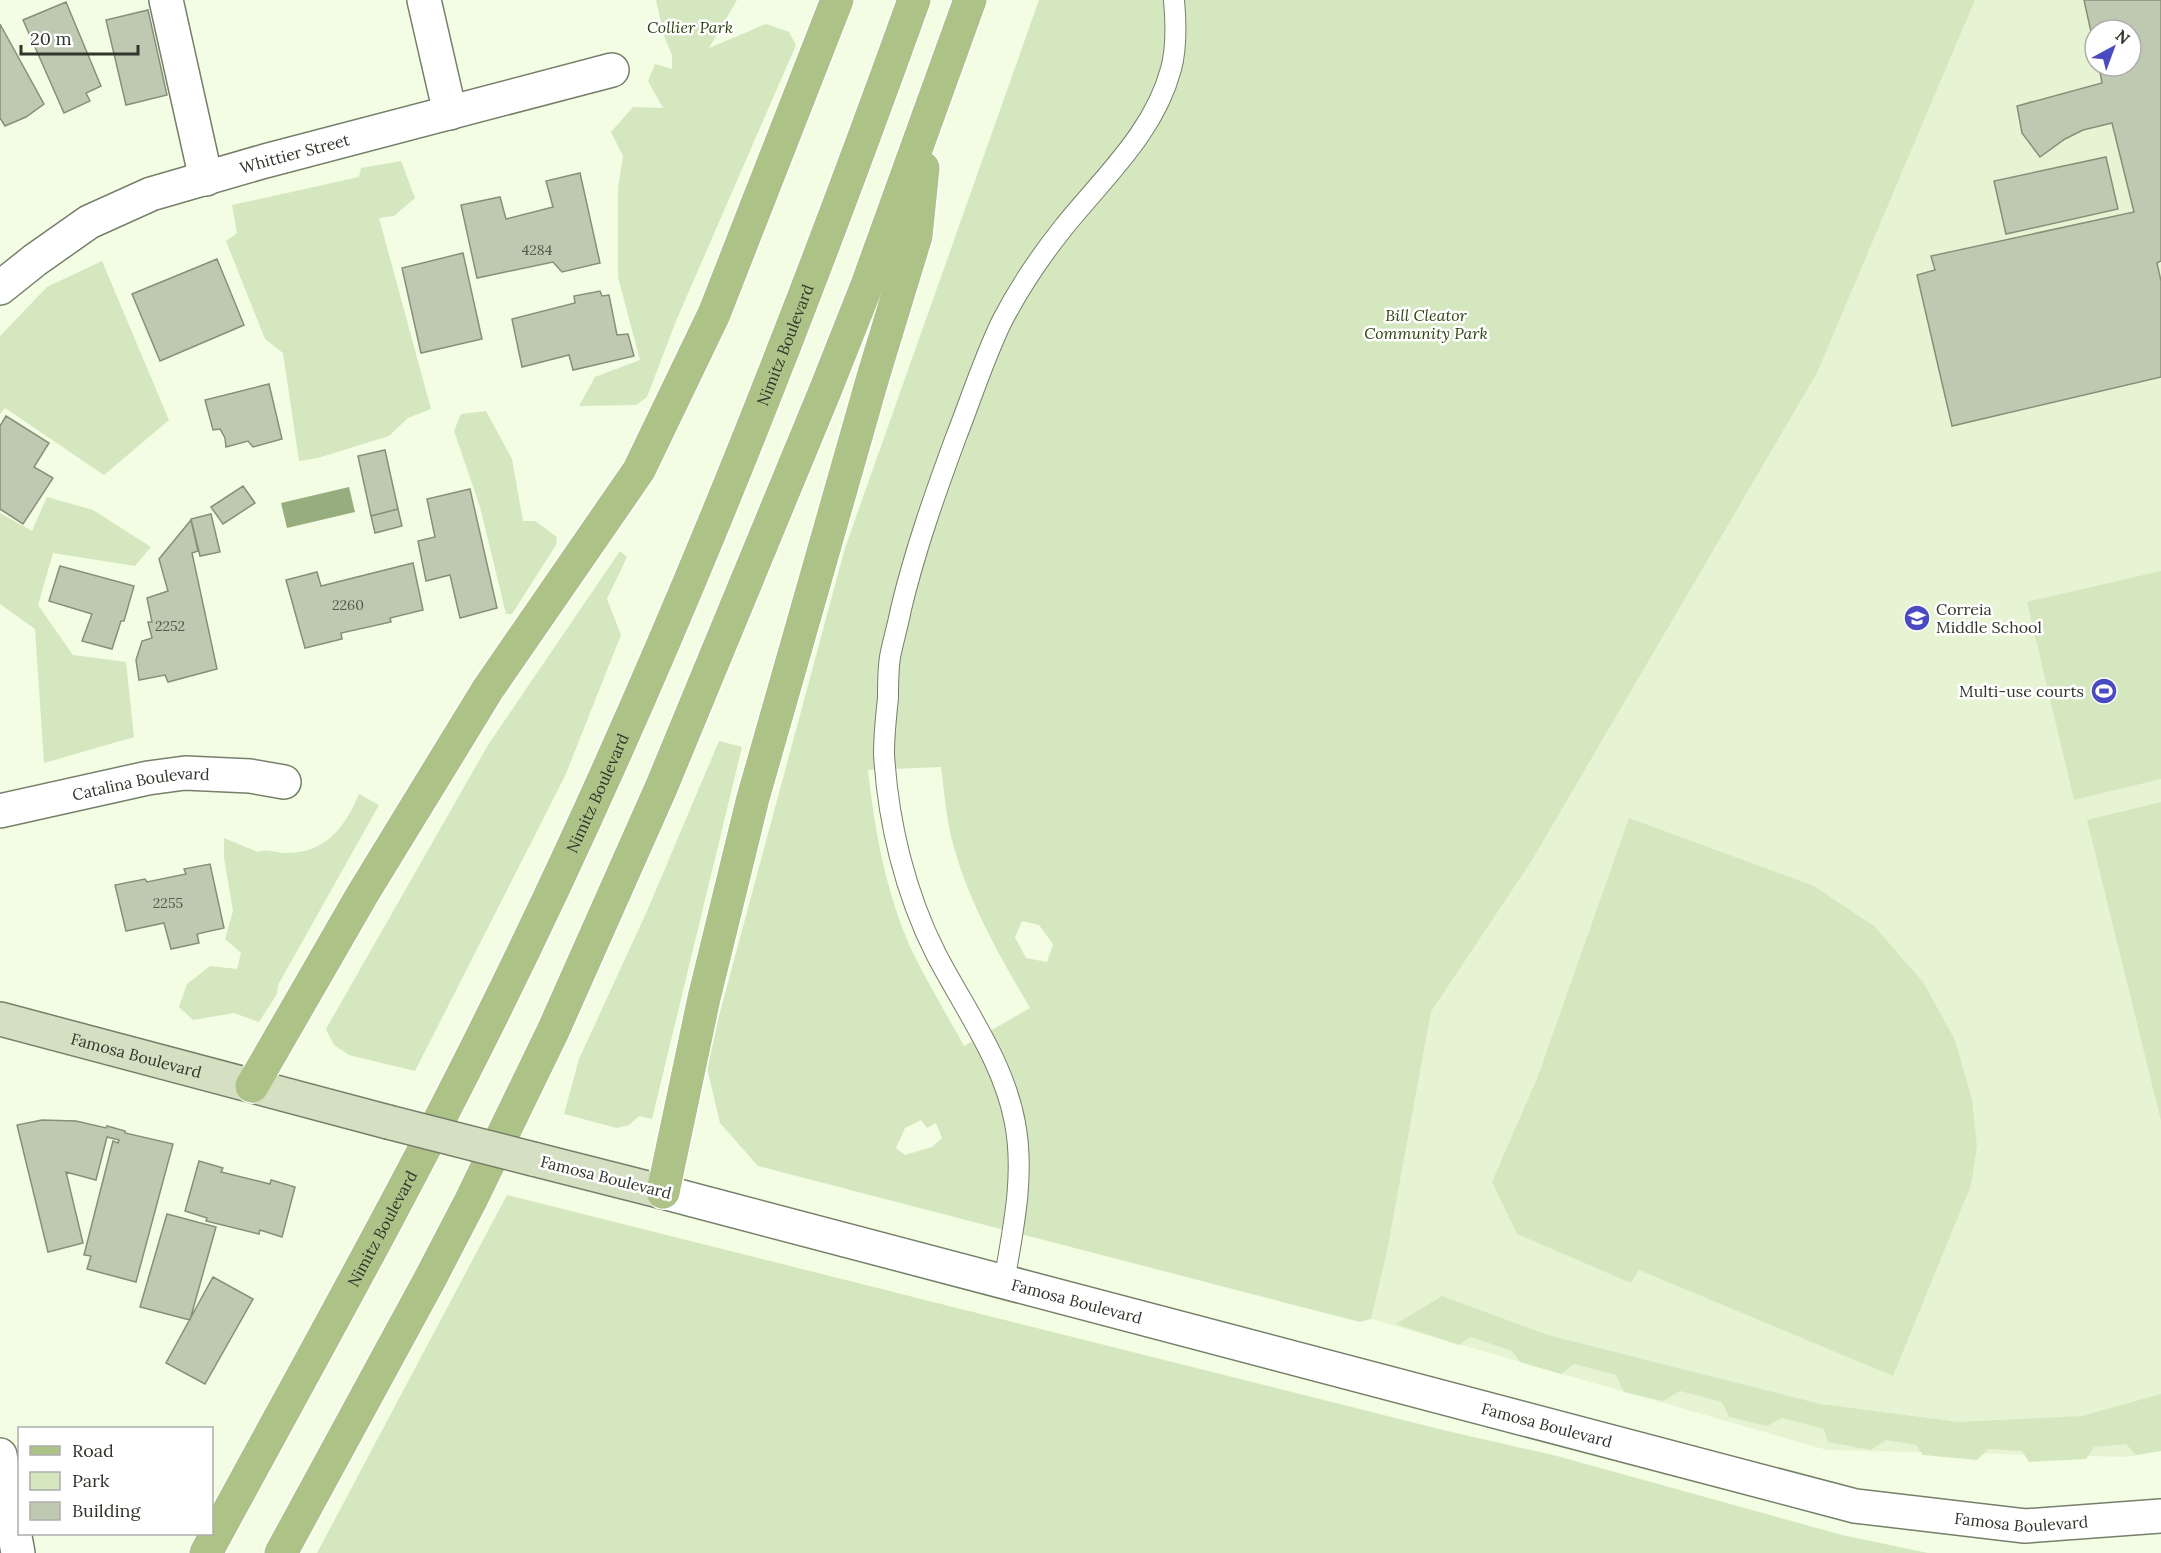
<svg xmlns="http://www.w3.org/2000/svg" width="2161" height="1553" font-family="Lora,serif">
	<rect width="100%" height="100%" fill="#f2fde4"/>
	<!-- built -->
	<path fill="#e6f4d4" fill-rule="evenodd" d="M1975,0H2161V1450L2128,1457L1827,1450L1371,1319L1387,1252L1431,1012L1531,862L1817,373ZM2095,30H2131V66H2095Z"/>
	<!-- green -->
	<path fill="#d5e7bf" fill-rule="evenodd" d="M656,0H737L709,48L766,24L789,32L796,45L676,321L647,397L636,405L579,406L595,377L640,360L618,277V188L623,156L611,132L633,107L663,108L648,81L655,64L672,69V55L664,36Z
		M1039,0H1975L1817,373L1531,862L1431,1012L1387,1252L1371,1319L1360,1322L758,1166L720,1123L706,1064L845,548ZM941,767C944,790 946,814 951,836C966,898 998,953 1030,1008L964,1046C948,1017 930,987 915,957C887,899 875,833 868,770ZM1022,921L1039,925L1053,944L1047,962L1026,958L1015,937ZM921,1120L927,1128L936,1123L942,1138L932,1147L905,1155L896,1148L905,1128Z
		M401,161L415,198L394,216L379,218L431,409L408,418L389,436L318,458L299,461L283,353L265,339L226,241L237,233L232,205L359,177L361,168Z
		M102,261L169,420L104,475L5,408L0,414V336L47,287Z
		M486,411L512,459L523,521H535L557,537L556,545L512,614H506L480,507L454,431L461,414Z
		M47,497L93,510L151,547L135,566L53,553L38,605L73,655L126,662L134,737L44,763L35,629L0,604V513L32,531Z
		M620,551L627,557L607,599L621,635L565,776L415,1071L349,1055L334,1045L326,1029L488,745Z
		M2161,571V779L2074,800L2027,602Z
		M719,741L742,747L652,1119L639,1116L629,1125L617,1128L564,1114L579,1059L647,911Z
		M359,794L379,805L278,985L277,994L259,1022L234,1013L193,1020L179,1007L187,984L210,966L237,969L241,953L225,939L233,911L224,858V838L258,852C268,848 276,853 286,853C326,853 345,827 359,794Z
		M2161,802V1121L2087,820Z
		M1629,818L1814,886L1874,926L1923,982L1955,1040L1972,1100L1977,1146L1971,1185L1893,1376L1639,1270L1631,1283L1517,1234L1492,1182L1538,1076Z
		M507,1195L1443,1430L1557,1456L1842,1535L1928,1553H317Z
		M1442,1296L1548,1335L1820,1404L1959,1422L2082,1416L2161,1394V1451L2136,1455L2126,1444L2094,1447L2086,1459L2029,1462L2022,1451L1988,1449L1977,1460L1923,1455L1916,1445L1886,1440L1871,1450L1828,1442L1824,1429L1782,1418L1767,1426L1729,1417L1722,1402L1680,1391L1663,1401L1624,1392L1616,1375L1574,1364L1561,1374L1520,1362L1512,1351L1471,1337L1459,1345L1396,1324Z"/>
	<!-- water -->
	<path fill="#98ad7e" d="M349,487L355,512L287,528L281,503Z"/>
	<!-- building -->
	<path fill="#bfc9b2" stroke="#869079" stroke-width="1.5" d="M2084,0H2161V261L2157,263L2161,281V377L1952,426L1917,275L1935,270L1931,256L2134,212L2112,123L2083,130L2065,139L2040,157L2022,133L2017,106L2102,83L2099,66H2131V30H2095V50Z
		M66,2L101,86L86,93L90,101L64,113L23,20Z
		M148,10L167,95L126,105L106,20Z
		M0,24L44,104L26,117L5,126L0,118Z
		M2106,157L2118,209L2006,234L1994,181Z
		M580,173L600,263L562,272L553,262L477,278L461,205L500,197L506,219L553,207L546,181Z
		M463,253L482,339L421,353L402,268Z
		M217,259L244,325L160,361L132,294Z
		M600,291L602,296L609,295L617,335L628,334L634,356L573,370L569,355L522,367L512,319L575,303L574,296Z
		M269,384L282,439L253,447L248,441L226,447L225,438L220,429L213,430L205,400Z
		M6,416L49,443L34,467L53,478L23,524L0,509V426Z
		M385,450L398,509L371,516L358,456Z
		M243,486L255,503L223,524L211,507Z
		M470,489L497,608L460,618L450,575L426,581L418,541L435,537L427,499Z
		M398,509L402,526L375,533L371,516Z
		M211,514L220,552L200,556L191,519Z
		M191,520L198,551L192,553L217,669L168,682L165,675L139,680L136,660L142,641L152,638L148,622H152L147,598L168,591L159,559Z
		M413,563L423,610L390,618L391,622L341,633L342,639L305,648L286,580L317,572L321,586Z
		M60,566L134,586L124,621H121L112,649L82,641L92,614L49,601Z
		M210,864L224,928L197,934L199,943L171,949L164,923L126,931L115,885L145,879L147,882L186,874L184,869Z
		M42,1120L76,1121L106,1128L107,1126L125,1131V1133L173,1144L136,1282L87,1269L91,1256L84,1255L113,1141L118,1143L119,1140L107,1137L96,1180L66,1172L83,1243L48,1252L17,1125Z
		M199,1161L223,1168L221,1172L270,1184L271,1180L295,1187L282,1237L260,1230L259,1234L206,1221L207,1218L185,1211Z
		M167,1214L216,1227L190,1320L140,1307Z
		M213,1277L253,1299L205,1384L166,1363Z"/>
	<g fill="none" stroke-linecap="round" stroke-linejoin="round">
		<defs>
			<path id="service" d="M1004,1282C1013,1230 1025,1176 1015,1123C1004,1062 964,1008 936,954C905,893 888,822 884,754C884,735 886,716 888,698C888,684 888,670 890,657C893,641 898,625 901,609C915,550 935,494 956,437C971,399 984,358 1002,321C1019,288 1040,257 1063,228C1103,178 1154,133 1171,69C1177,47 1176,22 1174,0"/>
			<g id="minor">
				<path d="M166,0L206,179"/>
				<path d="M424,0L450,113"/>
				<path id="s1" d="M0,288L35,260L89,222L151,194L265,161L612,70"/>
				<path id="s2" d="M0,811L148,778L185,773L250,776L284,782"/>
				<path d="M0,1455L18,1553"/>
			</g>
			<g id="tertiary">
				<path id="s3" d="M663,1192L1855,1506L2025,1526L2161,1516"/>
			</g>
			<g id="secondary">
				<path id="s4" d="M0,1019L388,1122"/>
				<path d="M533,1159L663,1192"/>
			</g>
			<g id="primary">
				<path d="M252,1086L362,895L488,689L639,470L714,314L837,0"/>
				<path d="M663,1192L704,998L753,798L873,377L916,236L923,168"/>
				<path id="s5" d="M206,1553C300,1379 397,1207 485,1030C651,697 788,350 914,0"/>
				<path d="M281,1553L430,1279L471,1200L553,1031L661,788L825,391L867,285L970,0"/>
			</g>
		</defs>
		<!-- service casing -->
		<use href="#service" stroke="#767f69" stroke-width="22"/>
		<!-- minor casing -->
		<use href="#minor" stroke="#767f69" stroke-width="36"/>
		<!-- tertiary casing -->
		<use href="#tertiary" stroke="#767f69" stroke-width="36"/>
		<!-- secondary casing -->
		<use href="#secondary" stroke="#767f69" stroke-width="36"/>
		<!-- primary casing -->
		<use href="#primary" stroke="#fff" stroke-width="36"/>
		<!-- service -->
		<use href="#service" stroke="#fff" stroke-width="20"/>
		<!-- minor -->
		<use href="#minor" stroke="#fff" stroke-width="33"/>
		<!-- tertiary -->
		<use href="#tertiary" stroke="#fff" stroke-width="33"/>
		<!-- secondary -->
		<use href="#secondary" stroke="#d5e0c3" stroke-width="33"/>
		<!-- primary -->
		<use href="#primary" stroke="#acc286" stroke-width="33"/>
		<defs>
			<path id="secondary-bridge" d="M388,1122L533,1159"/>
		</defs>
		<!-- secondary-bridge casing -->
		<use href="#secondary-bridge" stroke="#767f69" stroke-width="36" stroke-linecap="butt"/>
		<!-- secondary-bridge -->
		<use href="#secondary-bridge" stroke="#d5e0c3" stroke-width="33"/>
	</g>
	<!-- icons -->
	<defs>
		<symbol id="school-disc" viewBox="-11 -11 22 22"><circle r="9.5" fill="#4a4bc1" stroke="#fff"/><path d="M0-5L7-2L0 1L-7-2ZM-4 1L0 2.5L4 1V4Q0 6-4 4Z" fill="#fff"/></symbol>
		<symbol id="stadium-disc" viewBox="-11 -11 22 22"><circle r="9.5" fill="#4a4bc1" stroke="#fff"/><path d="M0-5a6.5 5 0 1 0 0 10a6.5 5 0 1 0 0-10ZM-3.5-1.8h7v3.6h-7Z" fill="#fff"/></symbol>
	</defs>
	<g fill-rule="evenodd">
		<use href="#school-disc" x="1902" y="603" width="30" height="30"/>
		<use href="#stadium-disc" x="2089" y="676" width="30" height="30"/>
	</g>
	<g text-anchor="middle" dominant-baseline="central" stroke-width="5" stroke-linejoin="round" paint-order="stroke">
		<!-- number labels -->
		<g font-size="14" fill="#545a4e">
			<text x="537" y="250">4284</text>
			<text x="348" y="605">2260</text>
			<text x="170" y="626">2252</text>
			<text x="168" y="903">2255</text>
		</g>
		<!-- park labels -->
		<g font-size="16" font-style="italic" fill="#2f420d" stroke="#fff">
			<text x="690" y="27">Collier Park</text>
			<text x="1426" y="315">Bill Cleator<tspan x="1426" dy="18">Community Park</tspan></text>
		</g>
		<!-- street labels -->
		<g font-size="16" fill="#31352c" stroke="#fff">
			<text stroke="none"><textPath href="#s1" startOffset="328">Whittier Street</textPath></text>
			<text stroke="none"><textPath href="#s5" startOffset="1341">Nimitz Boulevard</textPath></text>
			<text stroke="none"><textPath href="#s2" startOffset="144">Catalina Boulevard</textPath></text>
			<text stroke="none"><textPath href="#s5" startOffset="855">Nimitz Boulevard</textPath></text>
			<text stroke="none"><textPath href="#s4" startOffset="141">Famosa Boulevard</textPath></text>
			<text transform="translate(606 1177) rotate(14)">Famosa Boulevard</text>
			<text stroke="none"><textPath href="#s5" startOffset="369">Nimitz Boulevard</textPath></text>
			<text stroke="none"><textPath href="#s3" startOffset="428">Famosa Boulevard</textPath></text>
			<text stroke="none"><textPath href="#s3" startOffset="914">Famosa Boulevard</textPath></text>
			<text stroke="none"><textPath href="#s3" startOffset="1400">Famosa Boulevard</textPath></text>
		</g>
		<!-- poi labels -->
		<g font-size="16" fill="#31352c" stroke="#fff" text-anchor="start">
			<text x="1936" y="609">Correia<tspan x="1936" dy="18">Middle School</tspan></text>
			<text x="2084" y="691" text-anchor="end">Multi-use courts</text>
		</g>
	</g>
	<!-- legend -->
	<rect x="18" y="1427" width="195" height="108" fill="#ffffff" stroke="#adaeab" stroke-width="1.5"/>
	<rect x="30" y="1446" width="30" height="9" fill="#acc286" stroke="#adaeab" stroke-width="1.5"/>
	<text x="72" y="1457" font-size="18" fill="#31352c">Road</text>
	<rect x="30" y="1472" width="30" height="18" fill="#d5e7bf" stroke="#adaeab" stroke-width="1.5"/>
	<text x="72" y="1487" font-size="18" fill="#31352c">Park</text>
	<rect x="30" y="1502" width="30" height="18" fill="#bfc9b2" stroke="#adaeab" stroke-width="1.5"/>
	<text x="72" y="1517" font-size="18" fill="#31352c">Building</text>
	<!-- north arrow -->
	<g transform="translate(2113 48) rotate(41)"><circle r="28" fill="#ffffff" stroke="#adaeab" stroke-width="1.5"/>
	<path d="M0-4.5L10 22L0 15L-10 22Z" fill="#4a4bc1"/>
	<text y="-9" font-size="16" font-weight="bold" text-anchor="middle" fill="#31352c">N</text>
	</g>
	<!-- scale -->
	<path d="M21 45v9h117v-9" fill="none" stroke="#31352c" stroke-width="3"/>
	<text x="30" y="45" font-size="18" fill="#31352c" stroke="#ffffff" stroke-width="4.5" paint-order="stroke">20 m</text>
</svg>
